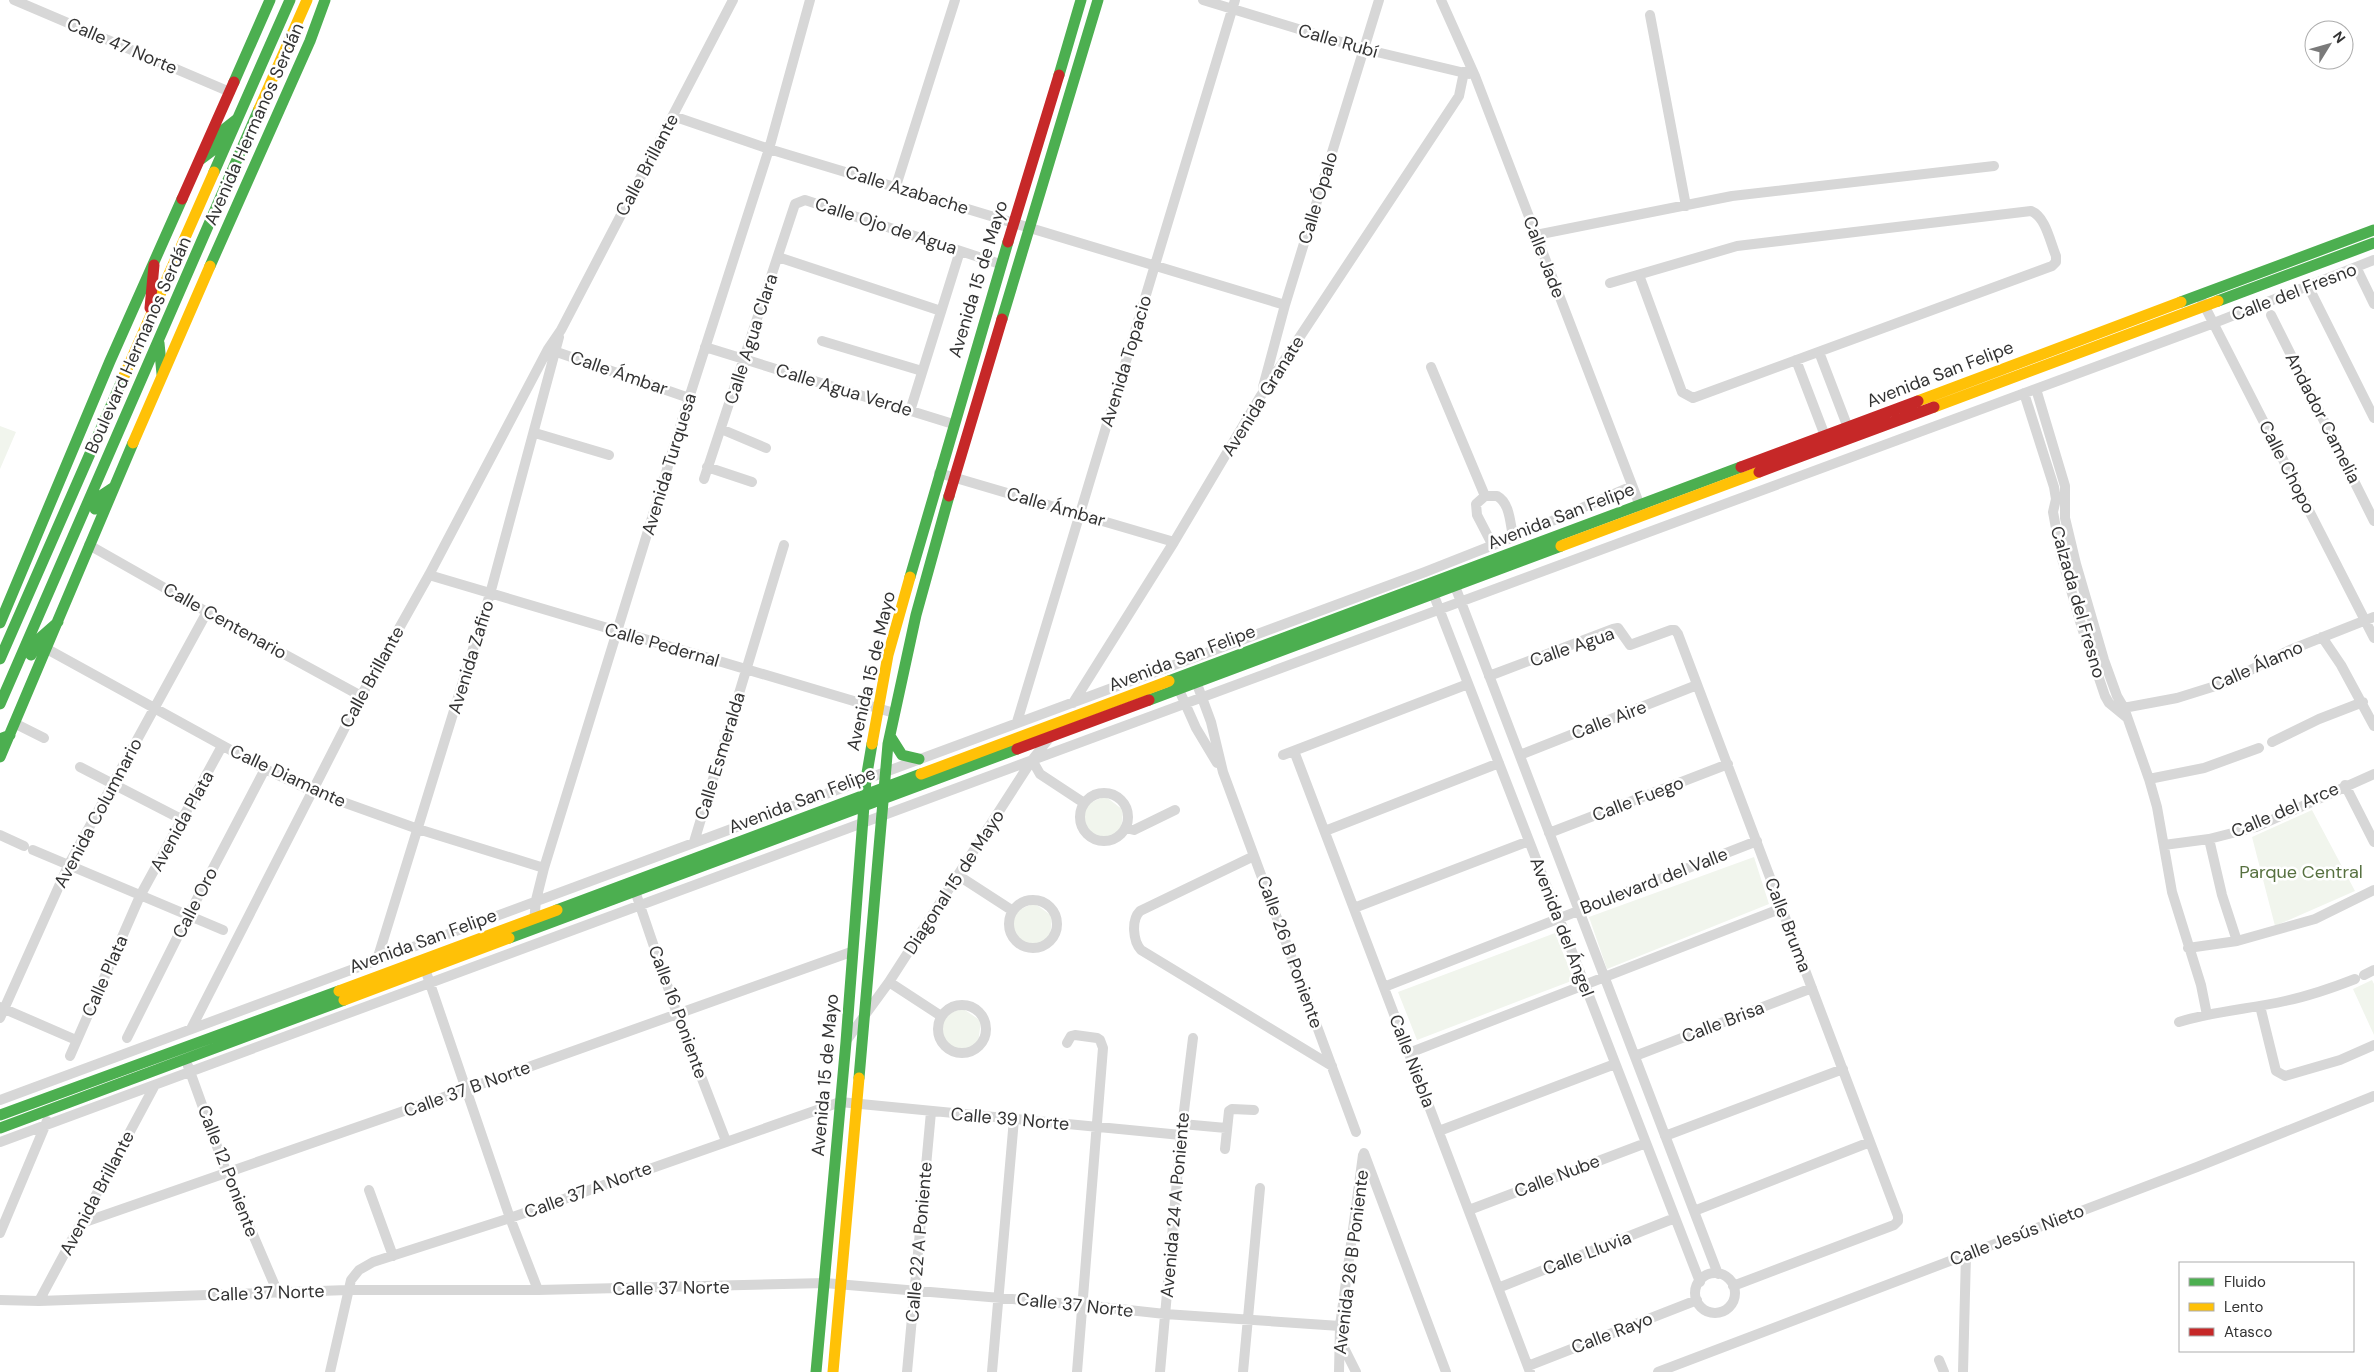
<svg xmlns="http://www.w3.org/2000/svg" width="2374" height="1372" font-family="'DM Sans',sans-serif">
	<rect width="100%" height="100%" fill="#fff"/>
	<!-- green -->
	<path fill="#f1f5ed" d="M0,426L16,432L0,469Z
		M1105,796L1123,810L1121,831L1102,840L1083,827L1086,805Z
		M2312,810L2355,891L2275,926L2252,837Z
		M1754,857L1769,904L1607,969L1589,917Z
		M1034,903L1052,916L1050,938L1031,947L1012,933L1015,912Z
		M1555,933L1574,980L1417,1040L1398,992Z
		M2372,980L2374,984V1035L2353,989Z
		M962,1008L981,1021L978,1043L959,1052L941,1038L943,1017Z"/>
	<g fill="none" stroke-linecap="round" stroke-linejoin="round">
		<!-- street -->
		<path stroke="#d7d7d7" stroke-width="10" d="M14,0L230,92
			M1203,0L1364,49L1469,74
			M1441,0L1475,76L1642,511
			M1650,15L1686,206
			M673,116L769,149L1285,305
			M896,186L955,0
			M1536,235L1732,196L1994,166
			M778,257L941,311
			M2356,267L2374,304
			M1610,283L1737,246L2031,211C2046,217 2050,242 2056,256V262L2052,266L1693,398L1682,392L1639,275
			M2308,286L2374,418
			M2202,301L2374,638
			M2271,315L2374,521
			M822,341L922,371
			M705,347L953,424
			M551,350L689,398
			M1819,352L1850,433
			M1796,360L1827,441
			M1431,367L1485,496
			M1263,387L1285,305L1379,0
			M2036,389L2065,486V518L2076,564L2104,660L2117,696L2124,708L2149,779L2157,807L2172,892L2201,985L2207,1015
			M2024,393L2054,487L2056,499L2053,512L2061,555L2082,628L2105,696L2109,703L2126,717
			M910,411L960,251
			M721,429L766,448
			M535,433L609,455
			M707,467L752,482
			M939,473L1174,542
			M704,479L795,204L805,200L1000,264
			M1492,544L1477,515L1476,504L1485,496H1497C1510,503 1510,523 1513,536
			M89,545L207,612L361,696
			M429,575L894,713
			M1453,581L1718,1274
			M1431,588L1700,1282
			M2322,637L2341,665L2374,726
			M47,649L265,769L312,791L418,829L544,868
			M1194,676L1211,722L1223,772L1356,1132
			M1489,676L1613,629L1618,628L1630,645L1671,630H1675L1678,634L1898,1216V1221L1894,1225L1733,1286
			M1176,683L1196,728L1217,763
			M1073,703L1174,542L1260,397L1459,96L1464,72
			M2118,709L2177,698L2225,683L2290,650L2374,617
			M1017,722L1235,0
			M14,723L44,738
			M2272,742L2319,719L2363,702
			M1294,751L1530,1372
			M1283,755L1468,684
			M1520,755L1697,685
			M1032,760L1040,774L1084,803
			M80,767L183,820
			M2149,779L2204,768L2259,748
			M2345,785L2374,842
			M1080 817a24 24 0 1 1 48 0a24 24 0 1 1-48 0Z
			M1126,828L1134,830L1175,810
			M1325,831L1499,763
			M1549,833L1728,764
			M0,835L24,846
			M2209,839L2222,895L2237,941
			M694,842L784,545
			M2164,845L2209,839L2256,827L2374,774
			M33,850L223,930
			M1254,856L1140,911C1131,920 1133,941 1141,950L1332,1066
			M959,876L1013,911
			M633,885L677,1014L726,1141
			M1009 924a24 24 0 1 1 48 0a24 24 0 1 1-48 0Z
			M1354,908L1529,841
			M534,923L536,900L544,868L689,398L769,149L810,0
			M2188,948L2237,941L2315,919L2374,890
			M377,960L490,594L559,337
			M423,963L510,1218L538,1290
			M2364,975L2374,970
			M889,982L941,1016
			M1384,987L1757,841
			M938 1029a24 24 0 1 1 48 0a24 24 0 1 1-48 0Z
			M2260,1006L2276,1071L2285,1076L2340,1060L2374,1045
			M0,1007L76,1040
			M0,1018L68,866L207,612
			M2179,1022C2214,1011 2250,1009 2285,1001C2309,996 2332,988 2355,979
			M191,1029L361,696L429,575L548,349L561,330L733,0
			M127,1038L188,916L265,769
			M846,1041L889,982L1032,760L1051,736
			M1067,1043L1071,1036L1075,1035L1097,1038L1100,1040L1103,1048L1077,1372
			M1409,1053L1782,908
			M70,1056L140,896L222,746
			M1635,1056L1812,988
			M188,1066L227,1174L278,1293
			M0,1100L1425,572L1529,531L1632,486
			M1182,1124L1226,1128
			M1439,1131L1615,1064
			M1665,1136L1843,1069
			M0,1142L2214,323L2374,260
			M1225,1149L1229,1111L1232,1109L1254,1110
			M1364,1153L1446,1372
			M369,1190L393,1256
			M1469,1210L1646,1143
			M1694,1211L1870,1142
			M82,1223L467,1089L851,952
			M0,1233L47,1121
			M1695 1293a20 20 0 1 1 40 0a20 20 0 1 1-40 0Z
			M1498,1288L1675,1218
			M0,1300L39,1301L348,1290H538L825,1283L1083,1305L1165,1314L1340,1326
			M39,1301L155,1085
			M1341,1342L1356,1372
			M1939,1360L1944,1372
			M1528,1366L1697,1300
			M330,1372L351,1280L359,1270L373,1262L510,1218L840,1102L1181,1135
			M907,1372L931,1112
			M992,1372L1014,1119
			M1160,1372L1181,1135L1193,1038
			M1243,1372L1260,1188
			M1339,1372L1340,1326L1363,1155
			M1658,1372L2197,1167L2374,1096
			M1963,1372L1966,1254"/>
		<!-- fast -->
		<path stroke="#4caf50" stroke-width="11" d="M1059,75L1081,0
			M234,82L270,0
			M208,142L237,119
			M201,159L225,141
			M214,172L290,0
			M210,266L310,41L325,0
			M2218,301L2374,243
			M2181,302L2374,230
			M1002,319L1098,0
			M159,343L162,374
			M95,509L102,495L114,487
			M910,577L1008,242
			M0,623L110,361L182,199
			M31,655L41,637L58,622
			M0,659L124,376
			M1169,681L1741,467
			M1149,700L1561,546
			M0,704L259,109
			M890,736L902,755L919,759
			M0,739L10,735
			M0,757L133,443
			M557,910L921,774
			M509,938L1017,749
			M859,1078L888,744L916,615L949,496
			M0,1115L339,991
			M0,1128L344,1000
			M816,1372L846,1042L866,779L872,744"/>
		<!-- slow -->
		<path stroke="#ffc107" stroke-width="11" d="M259,109L307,0
			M124,376L214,172
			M1918,401L2181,302
			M1934,407L2218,301
			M133,443L210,266
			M1561,546L1759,472
			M872,744L888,655L910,577
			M921,774L1169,681
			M339,991L557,910
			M344,1000L509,938
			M833,1372L859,1078"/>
		<!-- jam -->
		<path stroke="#c62828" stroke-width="11" d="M182,199L234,82
			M1008,242L1059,75
			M150,308L154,265
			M1741,467L1918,401
			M1759,472L1934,407
			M949,496L1002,319
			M1017,749L1149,700"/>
	</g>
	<g text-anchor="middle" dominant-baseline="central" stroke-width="5" stroke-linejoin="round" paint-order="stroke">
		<!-- street labels -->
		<g font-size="18" fill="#333" stroke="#fff">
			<text transform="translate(1338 41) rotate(16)">Calle Rubí</text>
			<text transform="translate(122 46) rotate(23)">Calle 47 Norte</text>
			<text transform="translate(254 124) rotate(-66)">Avenida Hermanos Serdán</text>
			<text transform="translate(647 165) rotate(-62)">Calle Brillante</text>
			<text transform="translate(907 190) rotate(17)">Calle Azabache</text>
			<text transform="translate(1318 198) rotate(-73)">Calle Ópalo</text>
			<text transform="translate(886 226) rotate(18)">Calle Ojo de Agua</text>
			<text transform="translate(1544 257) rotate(69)">Calle Jade</text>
			<text transform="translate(978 279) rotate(-73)">Avenida 15 de Mayo</text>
			<text transform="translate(2294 292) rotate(-21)">Calle del Fresno</text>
			<text transform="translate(751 339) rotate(-72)">Calle Agua Clara</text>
			<text transform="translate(138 345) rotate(-66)">Boulevard Hermanos Serdán</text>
			<text transform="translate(1126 361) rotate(-73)">Avenida Topacio</text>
			<text transform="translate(619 373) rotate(19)">Calle Ámbar</text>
			<text transform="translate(1940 374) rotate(-21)">Avenida San Felipe</text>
			<text transform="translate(844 390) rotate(17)">Calle Agua Verde</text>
			<text transform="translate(1263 396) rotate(-58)">Avenida Granate</text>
			<text transform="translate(2323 418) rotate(63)">Andador Camelia</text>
			<text transform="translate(669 464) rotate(-73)">Avenida Turquesa</text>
			<text transform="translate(2287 467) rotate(63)">Calle Chopo</text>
			<text transform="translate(1056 507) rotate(16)">Calle Ámbar</text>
			<text transform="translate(1561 516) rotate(-21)">Avenida San Felipe</text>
			<text transform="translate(2078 602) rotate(74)">Calzada del Fresno</text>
			<text transform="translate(225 621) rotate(29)">Calle Centenario</text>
			<text transform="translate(662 645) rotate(16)">Calle Pedernal</text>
			<text transform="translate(1572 647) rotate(-19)">Calle Agua</text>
			<text transform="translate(471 657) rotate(-73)">Avenida Zafiro</text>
			<text transform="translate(1182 658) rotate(-21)">Avenida San Felipe</text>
			<text transform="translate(2257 666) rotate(-24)">Calle Álamo</text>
			<text transform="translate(871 671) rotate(-77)">Avenida 15 de Mayo</text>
			<text transform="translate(372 677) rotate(-61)">Calle Brillante</text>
			<text transform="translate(1609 720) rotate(-21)">Calle Aire</text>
			<text transform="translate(720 756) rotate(-73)">Calle Esmeralda</text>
			<text transform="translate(288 776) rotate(25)">Calle Diamante</text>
			<text transform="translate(1638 799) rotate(-21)">Calle Fuego</text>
			<text transform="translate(802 800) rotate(-21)">Avenida San Felipe</text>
			<text transform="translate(2285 810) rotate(-23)">Calle del Arce</text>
			<text transform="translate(98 813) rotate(-62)">Avenida Columnario</text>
			<text transform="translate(182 821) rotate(-61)">Avenida Plata</text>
			<text transform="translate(1654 881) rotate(-21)">Boulevard del Valle</text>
			<text transform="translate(954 882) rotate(-57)">Diagonal 15 de Mayo</text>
			<text transform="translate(195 903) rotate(-63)">Calle Oro</text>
			<text transform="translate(1788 925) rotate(69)">Calle Bruma</text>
			<text transform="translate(1562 927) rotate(69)">Avenida del Ángel</text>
			<text transform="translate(423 941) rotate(-20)">Avenida San Felipe</text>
			<text transform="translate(1290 952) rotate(70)">Calle 26 B Poniente</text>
			<text transform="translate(105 976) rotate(-66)">Calle Plata</text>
			<text transform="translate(678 1012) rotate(70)">Calle 16 Poniente</text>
			<text transform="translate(1723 1022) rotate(-21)">Calle Brisa</text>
			<text transform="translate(1412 1061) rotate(69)">Calle Niebla</text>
			<text transform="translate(825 1075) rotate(-85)">Avenida 15 de Mayo</text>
			<text transform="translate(467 1089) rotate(-20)">Calle 37 B Norte</text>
			<text transform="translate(1010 1119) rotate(5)">Calle 39 Norte</text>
			<text transform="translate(228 1171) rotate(69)">Calle 12 Poniente</text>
			<text transform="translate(1557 1176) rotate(-21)">Calle Nube</text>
			<text transform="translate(588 1190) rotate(-20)">Calle 37 A Norte</text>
			<text transform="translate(97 1193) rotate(-62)">Avenida Brillante</text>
			<text transform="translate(1175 1205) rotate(-85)">Avenida 24 A Poniente</text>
			<text transform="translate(2017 1235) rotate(-21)">Calle Jesús Nieto</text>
			<text transform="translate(919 1242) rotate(-85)">Calle 22 A Poniente</text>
			<text transform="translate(1587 1253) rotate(-21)">Calle Lluvia</text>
			<text transform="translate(1351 1262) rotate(-83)">Avenida 26 B Poniente</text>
			<text transform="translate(671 1288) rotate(-1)">Calle 37 Norte</text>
			<text transform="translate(266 1293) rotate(-2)">Calle 37 Norte</text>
			<text transform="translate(1075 1305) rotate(6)">Calle 37 Norte</text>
			<text transform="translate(1612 1333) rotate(-21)">Calle Rayo</text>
		</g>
		<!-- park labels -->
		<g font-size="18" fill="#56703f" stroke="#fff">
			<text x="2301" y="872">Parque Central</text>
		</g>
	</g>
	<!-- legend -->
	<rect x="2179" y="1262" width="175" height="90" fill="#ffffff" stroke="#adadad"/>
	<rect x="2189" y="1278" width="25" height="8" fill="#4caf50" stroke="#adadad"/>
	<text x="2224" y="1287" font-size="15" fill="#333333">Fluido</text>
	<rect x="2189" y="1303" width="25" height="8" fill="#ffc107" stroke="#adadad"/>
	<text x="2224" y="1312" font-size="15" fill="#333333">Lento</text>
	<rect x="2189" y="1328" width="25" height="8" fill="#c62828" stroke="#adadad"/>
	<text x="2224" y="1337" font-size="15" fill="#333333">Atasco</text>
	<!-- north arrow -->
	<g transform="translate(2329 45) rotate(53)"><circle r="24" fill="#ffffff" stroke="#adadad"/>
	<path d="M0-4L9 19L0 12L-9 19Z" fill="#7a7a7a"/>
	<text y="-8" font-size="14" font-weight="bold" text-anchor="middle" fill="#333333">N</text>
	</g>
</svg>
